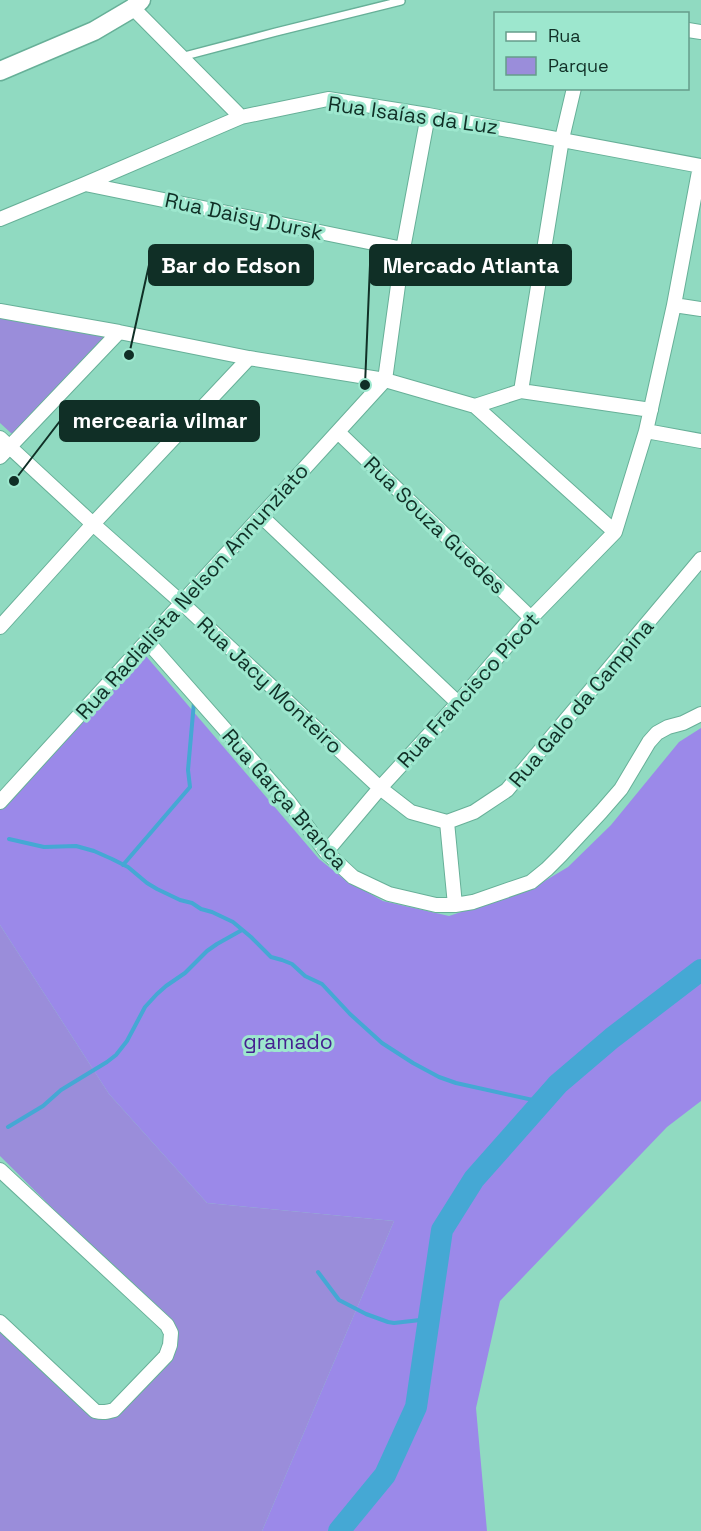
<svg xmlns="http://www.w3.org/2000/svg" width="701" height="1531" font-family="'Space Grotesk',sans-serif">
	<rect width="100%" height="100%" fill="#90dac1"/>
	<!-- green -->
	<path fill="#9a8dda" d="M0,316L105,334L106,339L16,434L11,433L0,423Z
		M0,925L109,1094L207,1203L394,1221L262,1531H0V1324L104,1414L168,1355L167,1322L0,1156Z"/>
	<!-- forest -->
	<path fill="#9b89e9" d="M146,656L319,859L344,879L383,901L449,916L533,888L568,867L611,825L679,742L701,728V1101L667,1127L500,1301L476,1408L487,1531H262L394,1221L207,1203L109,1094L0,925V809Z"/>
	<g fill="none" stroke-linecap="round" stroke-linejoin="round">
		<!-- stream -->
		<path stroke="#45a8d4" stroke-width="4" d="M9,839L44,847L76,846L94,851L112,859L128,867L147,883L157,889L180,900L192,903L201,909L212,912L233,922L251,937L271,957L282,960L292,964L305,976L322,984L350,1014L382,1043L413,1063L439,1077L456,1083L542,1102
			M123,865L190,787L188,770L194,702
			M8,1127L43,1106L61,1090L107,1062L116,1055L127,1041L145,1007L157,994L166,986L185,973L207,951L217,944L242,930
			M318,1272L339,1300L366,1314L388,1322L394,1323L429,1319"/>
		<!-- river -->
		<path stroke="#45a8d4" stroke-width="22" d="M339,1531L385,1475L416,1407L442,1230L474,1179L558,1084L612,1038L701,970"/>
		<defs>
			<path id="service" d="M181,57L276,32L401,1"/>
			<path id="minor" d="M133,8L241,117
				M688,30L701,32
				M85,184L403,249
				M0,219L85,184L241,117L328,99L428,115L701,166
				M674,305L701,309
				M0,311L119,332L249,358L385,380L475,406L615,532
				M521,391L562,139L574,88
				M475,406L521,391L651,410
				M646,431L701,441
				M338,432L531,618
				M0,438L93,524L182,603L380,788L411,812L447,822L474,812L507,790L701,559
				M0,457L119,332
				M261,516L458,703
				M0,627L93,524L249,358
				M147,641L289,802L326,852L353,877L389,894L436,905H455L473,902L531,882L547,869L561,855L601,812L621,789L649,742L657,733L668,727L683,723L701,714
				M0,802L385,380L403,249L428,115
				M447,822L455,905
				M326,852L380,788L458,703L531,618L615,532L646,431L674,305L700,166
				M0,1170L167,1325L171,1333L170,1345L166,1356L114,1410C107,1412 103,1413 95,1411L0,1322"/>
			<path id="secondary" d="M0,71L94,31L133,8L141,0"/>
		</defs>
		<!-- service casing -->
		<use href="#service" stroke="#67b098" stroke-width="10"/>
		<!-- minor casing -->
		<use href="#minor" stroke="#67b098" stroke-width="16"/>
		<!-- secondary casing -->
		<use href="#secondary" stroke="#67b098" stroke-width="21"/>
		<!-- service -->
		<use href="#service" stroke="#fff" stroke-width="7"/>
		<!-- minor -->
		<use href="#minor" stroke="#fff" stroke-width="14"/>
		<!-- secondary -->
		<use href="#secondary" stroke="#fff" stroke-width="18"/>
	</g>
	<g text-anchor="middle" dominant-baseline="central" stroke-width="6" stroke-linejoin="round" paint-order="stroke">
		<!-- street labels -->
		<g font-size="21" fill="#102f26" stroke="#9de7ce">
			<text transform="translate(413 115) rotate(8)">Rua Isaías da Luz</text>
			<text transform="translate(244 216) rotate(12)">Rua Daisy Dursk</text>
			<text transform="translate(435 525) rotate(44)">Rua Souza Guedes</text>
			<text transform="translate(192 591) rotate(-48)">Rua Radialista Nelson Annunziato</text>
			<text transform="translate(270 685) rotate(43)">Rua Jacy Monteiro</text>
			<text transform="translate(468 690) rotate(-48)">Rua Francisco Picot</text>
			<text transform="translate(581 703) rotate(-50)">Rua Galo da Campina</text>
			<text transform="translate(285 799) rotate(49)">Rua Garça Branca</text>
		</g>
		<!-- park labels -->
		<g font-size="21" fill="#452090" stroke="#9de7ce">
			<text x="288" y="1041">gramado</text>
		</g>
	</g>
	<!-- callouts -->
	<path fill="none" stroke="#102f26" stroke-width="2" d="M365 385L370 265M129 355L149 265M14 481L60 421"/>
	<g fill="#102f26" stroke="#9de7ce" stroke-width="2">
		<circle cx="365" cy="385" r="6"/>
		<circle cx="129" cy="355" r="6"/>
		<circle cx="14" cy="481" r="6"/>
	</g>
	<g fill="#102f26" stroke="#102f26" stroke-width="2">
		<rect x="370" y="245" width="201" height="40" rx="6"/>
		<rect x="149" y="245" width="164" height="40" rx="6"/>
		<rect x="60" y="401" width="199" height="40" rx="6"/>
	</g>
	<g font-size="22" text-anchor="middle" font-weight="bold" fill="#fff">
		<text x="471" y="273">Mercado Atlanta</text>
		<text x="231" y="273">Bar do Edson</text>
		<text x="160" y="428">mercearia vilmar</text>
	</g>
	<!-- legend -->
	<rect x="494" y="12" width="195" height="78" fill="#9de7ce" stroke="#659d8b" stroke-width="1.5"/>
	<rect x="506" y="32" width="30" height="9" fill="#ffffff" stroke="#659d8b" stroke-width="1.5"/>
	<text x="548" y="42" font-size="18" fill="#102f26">Rua</text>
	<rect x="506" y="57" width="30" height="18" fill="#9a8dda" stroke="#659d8b" stroke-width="1.5"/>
	<text x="548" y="72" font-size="18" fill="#102f26">Parque</text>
</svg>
